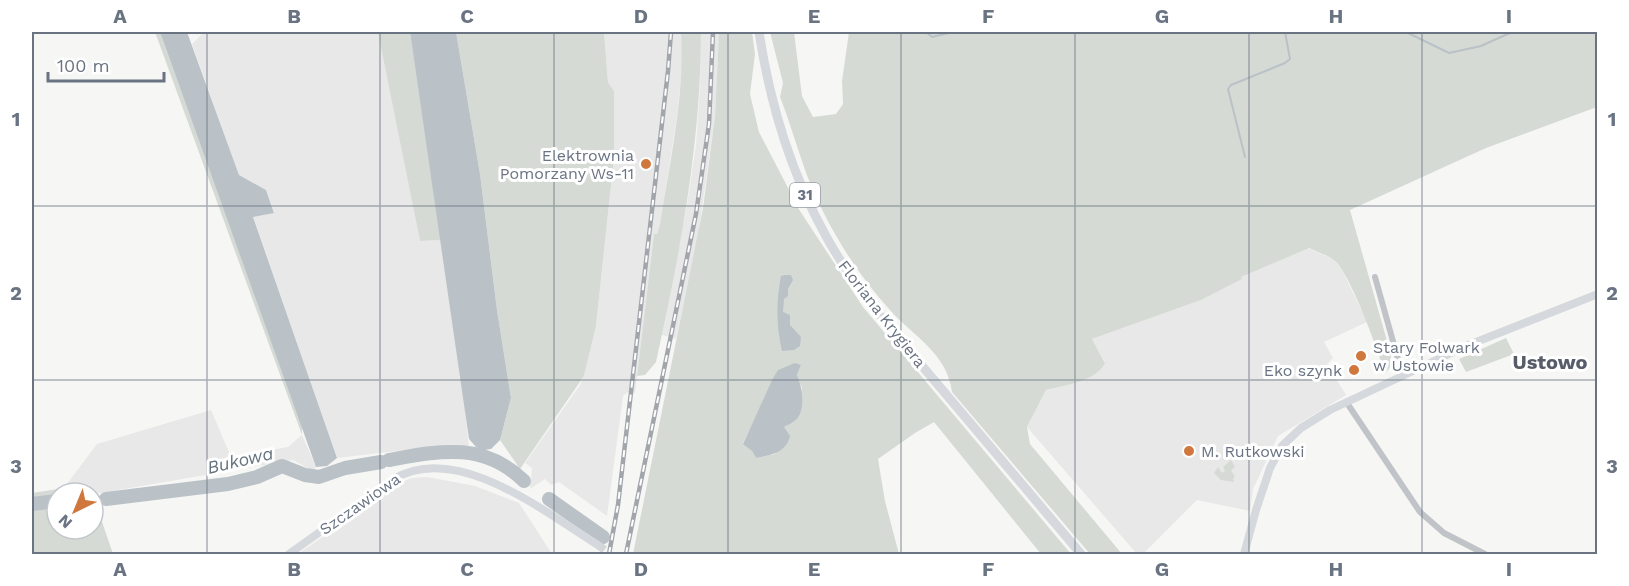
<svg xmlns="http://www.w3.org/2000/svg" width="1629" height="586" font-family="'Work Sans',sans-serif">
	<rect width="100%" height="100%" fill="#f6f7f4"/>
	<!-- built -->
	<path fill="#e7e8e7" d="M204,32H379L420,241L441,240L462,382L469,448L440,446L337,458L253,216L274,212L266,190L239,175L192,44Z
		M604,32H681L683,58L677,117L660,224L657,234H654L635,393L628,392L623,396L607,516L559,482L551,485L545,479L530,489L532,468L525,463L580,385L584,376L596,326L614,157V91L608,82Z
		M701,32H719L715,116L698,237L676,339L662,335L687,205L696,145L700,85Z
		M1308,248L1335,260L1343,272L1367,322L1324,342L1333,358L1327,364L1346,395L1278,436L1253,489L1250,511L1197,500L1143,554H1137L1027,427L1046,390L1086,379L1105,362L1092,339L1201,300L1241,279L1240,277Z
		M211,410L231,457L288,447L302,435L316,467L313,471L293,460L95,494L64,488L97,444Z
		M427,477L475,486L519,503L552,554H298L402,482L412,478Z"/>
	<!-- green -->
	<path fill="#d5dbd4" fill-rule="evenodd" d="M155,32H160L302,426V435Z
		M378,32H410L441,240L420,241Z
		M456,32H604L608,82L614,91V157L596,326L584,376L520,469L500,440L511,398L497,310L480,174Z
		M681,32H701C701,144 680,253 656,362L645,375L637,376L654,234H657L660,224C670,160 685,96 681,32Z
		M719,32H752L755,54L750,94L759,132L800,211L863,307L1071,554H1041L934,422L915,433L878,459L885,501L899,554H633L703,208L715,116ZM801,365L797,375L802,388L796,420L784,427L775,454L756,458L752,451L743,443L759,411Z
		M770,32H794L802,96L813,117L836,114L843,104L842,81L849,32H1597V107L1486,148L1350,210L1391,355L1390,367L1385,374C1379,352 1349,271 1334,260C1327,255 1317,252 1309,248L1241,277L1242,279L1201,300L1092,339L1105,363C1095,382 1065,385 1046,390L1027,427L1030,444L1122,554H1090L952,392C947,353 914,337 890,310C857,274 829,229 810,183C799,155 791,125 780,97L783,83Z
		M1506,338L1514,354L1466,372L1459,359Z
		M1231,460L1235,467L1231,470L1235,477L1233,478L1234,482L1221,480L1214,473L1218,467L1222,473L1225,471L1223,467Z
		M64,488L90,493H57V529H93V494H95L96,504L113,554H32V493Z"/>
	<!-- water -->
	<path fill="#bac1c7" d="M160,32H187L239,175L266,190L274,213L253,217L337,458L327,466L316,467Z
		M410,32H456L480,174L497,310L511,398L500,440L491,449L482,450L476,447L469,439Z
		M785,275H791L793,280L788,289V296L784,299L783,312L790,315V325L801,337L800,346L794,350L782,351C776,325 776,302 781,276Z
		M795,363L801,365L797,375C802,386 806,408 797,419C794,422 788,425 784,427L790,436C786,453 771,455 756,458L752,451L743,444L773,378L778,370Z"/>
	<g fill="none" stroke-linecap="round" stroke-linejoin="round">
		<!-- stream -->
		<path stroke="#bac1c7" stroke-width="2" d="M926,32L932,37L953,32
			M1406,32L1449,53L1481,46L1512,32
			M1245,157L1228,89L1231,85L1285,63L1290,59L1285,32"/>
		<!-- canal -->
		<path stroke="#bac1c7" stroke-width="8" d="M481,456L484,439"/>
		<!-- river -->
		<path stroke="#bac1c7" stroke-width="14" d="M389,460C439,451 483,441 524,481
			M106,499L228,484L257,477L282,466L305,475L319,477L345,468L381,462
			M549,499L603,537
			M93,501H95
			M32,504L57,501"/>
		<!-- secondary-tunnel -->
		<path stroke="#d3d6d8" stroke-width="8" stroke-dasharray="8 4" stroke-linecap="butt" d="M598,545L610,554"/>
		<!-- street -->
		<path stroke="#c0c3c7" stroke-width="6" d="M1375,277L1403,377
			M1347,403L1420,512L1444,533L1485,554"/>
		<!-- secondary -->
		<path stroke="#d5d8dc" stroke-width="8" d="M289,554L394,479C457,441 546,513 598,545
			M1244,554L1256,510L1270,468L1282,446L1301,428L1330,410L1466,346L1598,294"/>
		<!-- primary -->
		<path stroke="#d5d8dc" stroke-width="9" d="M759,32C770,104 791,174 827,238C856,290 896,335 934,380C983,438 1032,496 1081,554"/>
		<defs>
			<path id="rail" d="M609,554L618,505L668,71L671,32
				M626,554L696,214L709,124L713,32"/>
		</defs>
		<!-- rail casing -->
		<use href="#rail" stroke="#a2a6ac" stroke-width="4.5"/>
		<!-- rail -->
		<use href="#rail" stroke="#fff" stroke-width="2" stroke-dasharray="7" stroke-linecap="butt"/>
	</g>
	<!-- grid -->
	<path fill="none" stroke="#697382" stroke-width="1.5" stroke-opacity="0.55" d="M207,32V554M380,32V554M554,32V554M728,32V554M901,32V554M1075,32V554M1249,32V554M1422,32V554M32,206H1598M32,380H1598"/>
	<!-- markers -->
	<g fill="#cf773c" stroke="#fff" stroke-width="2">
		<circle cx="646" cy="164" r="6"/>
		<circle cx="1361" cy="356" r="6"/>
		<circle cx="1354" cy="370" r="6"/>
		<circle cx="1189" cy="451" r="6"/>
	</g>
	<g text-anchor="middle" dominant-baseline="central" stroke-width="6" stroke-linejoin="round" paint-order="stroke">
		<!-- shield labels -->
		<rect fill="#fff" stroke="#969da8" stroke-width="1.5" x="790" y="183" width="30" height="24" rx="4.5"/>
		<g font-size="15" font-weight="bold" fill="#697382">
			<text x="805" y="195">31</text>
		</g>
		<!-- poi labels -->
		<g font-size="16" fill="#697382" stroke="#fff" text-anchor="end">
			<text x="634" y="155">Elektrownia<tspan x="634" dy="18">Pomorzany Ws-11</tspan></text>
			<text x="1373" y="347" text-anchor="start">Stary Folwark<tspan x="1373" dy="18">w Ustowie</tspan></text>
			<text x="1342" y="370">Eko szynk</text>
			<text x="1201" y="451" text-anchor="start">M. Rutkowski</text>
		</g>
		<!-- street labels -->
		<g font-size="16" fill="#697382" stroke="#fff">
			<text transform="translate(882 314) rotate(52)">Floriana Krygiera</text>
			<text transform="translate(360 504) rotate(-35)">Szczawiowa</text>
		</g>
		<!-- water labels -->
		<g font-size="18" font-style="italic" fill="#65737e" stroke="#fff">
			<text transform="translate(240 460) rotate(-13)">Bukowa</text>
		</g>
		<!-- quarter labels -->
		<g font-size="20" font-weight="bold" fill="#565d68" stroke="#fff">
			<text x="1550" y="362">Ustowo</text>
		</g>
	</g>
	<!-- border -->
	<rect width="1629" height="586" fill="none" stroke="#ffffff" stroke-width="66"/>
	<!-- north arrow -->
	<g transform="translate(75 511) rotate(223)"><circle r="28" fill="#ffffff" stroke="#c3c7cd" stroke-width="1.5"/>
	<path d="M0-4.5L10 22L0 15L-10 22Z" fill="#cf773c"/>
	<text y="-9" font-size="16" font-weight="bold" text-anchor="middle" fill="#697382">N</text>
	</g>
	<!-- scale -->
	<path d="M48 72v9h116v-9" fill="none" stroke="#697382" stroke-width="3"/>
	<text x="57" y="72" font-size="18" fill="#697382" stroke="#ffffff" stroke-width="4.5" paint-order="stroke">100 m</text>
	<rect x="33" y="33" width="1563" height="520" fill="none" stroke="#697382" stroke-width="2"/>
	<g font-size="20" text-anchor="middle" font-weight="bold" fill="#697382">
		<text x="120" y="23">A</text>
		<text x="294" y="23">B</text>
		<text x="467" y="23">C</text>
		<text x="641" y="23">D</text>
		<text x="814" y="23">E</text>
		<text x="988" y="23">F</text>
		<text x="1162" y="23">G</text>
		<text x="1336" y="23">H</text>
		<text x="1509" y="23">I</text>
		<text x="16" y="126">1</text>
		<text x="1612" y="126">1</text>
		<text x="16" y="300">2</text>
		<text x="1612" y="300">2</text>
		<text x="16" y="473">3</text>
		<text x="1612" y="473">3</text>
		<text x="120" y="576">A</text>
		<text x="294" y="576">B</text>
		<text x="467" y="576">C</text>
		<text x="641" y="576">D</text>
		<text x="814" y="576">E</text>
		<text x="988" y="576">F</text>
		<text x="1162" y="576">G</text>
		<text x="1336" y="576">H</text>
		<text x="1509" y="576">I</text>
	</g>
</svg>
